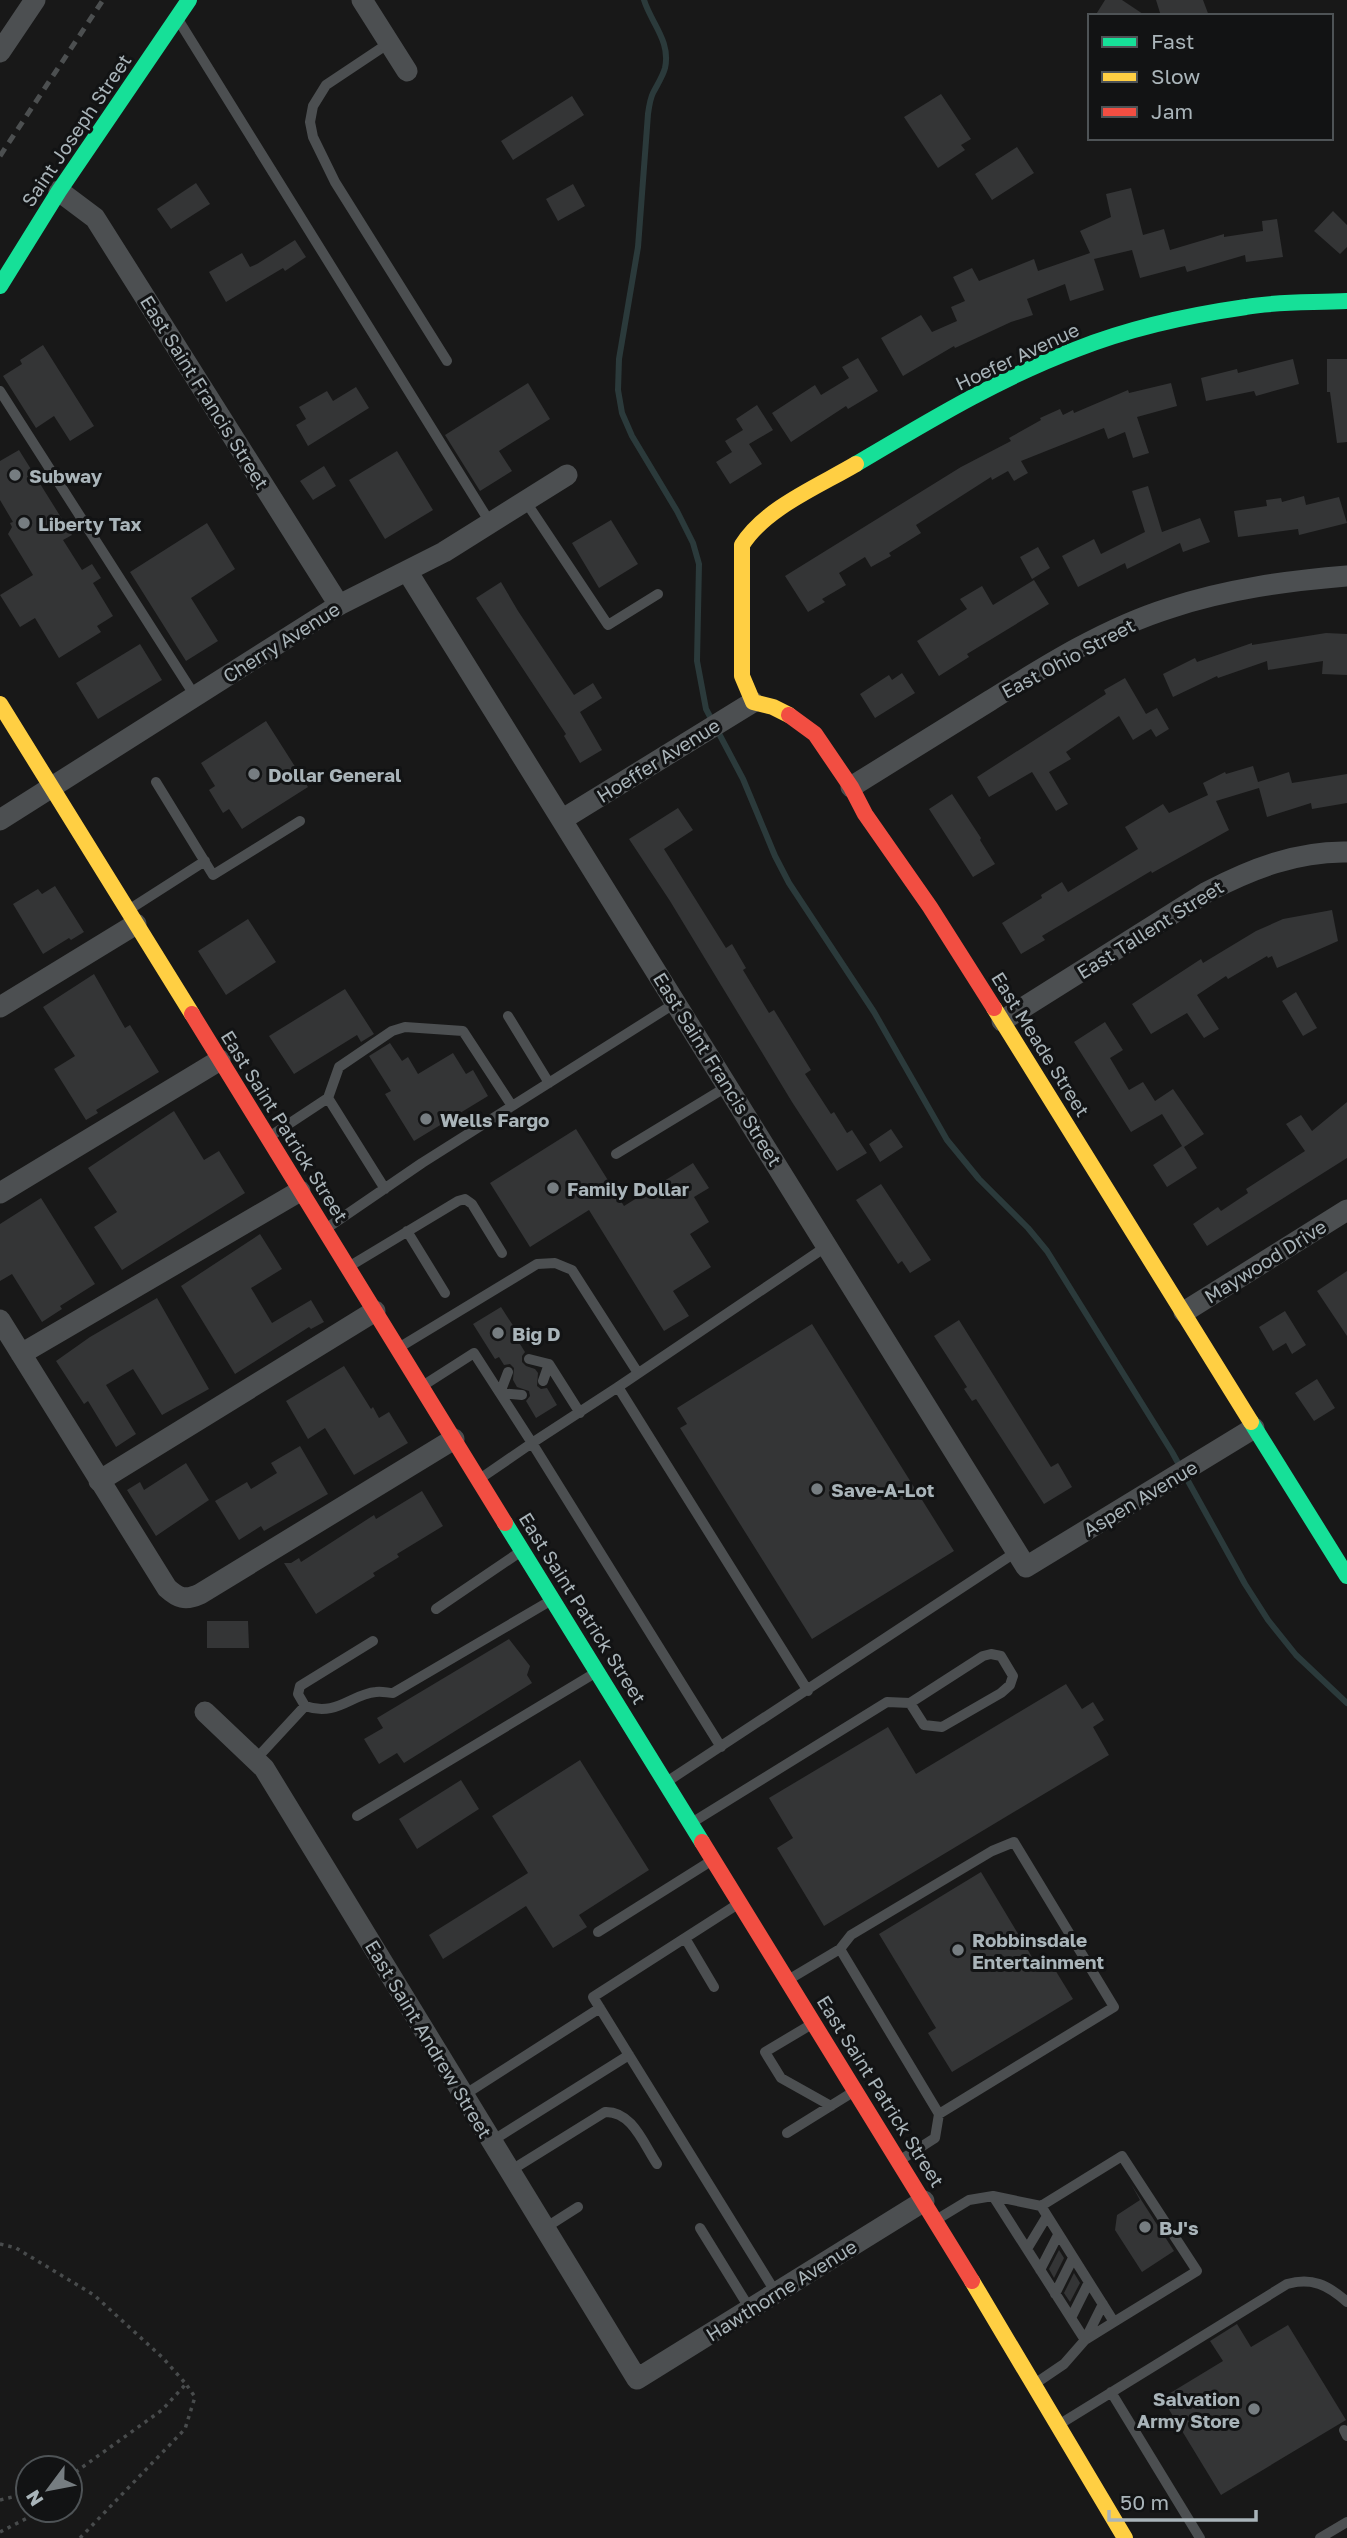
<svg xmlns="http://www.w3.org/2000/svg" width="1347" height="2538" font-family="'Golos Text',sans-serif">
	<rect width="100%" height="100%" fill="#181818"/>
	<g fill="none" stroke-linecap="round" stroke-linejoin="round">
		<!-- stream -->
		<path stroke="#2b3a3b" stroke-width="6" d="M644,0C651,23 671,41 665,68C663,76 657,85 653,93C650,99 649,107 648,114L638,247L619,359L618,390L622,413L632,436L677,511L693,543L699,564L697,661L706,709L743,779L775,856L789,883L874,1012L947,1140L979,1179L1028,1228L1047,1251L1172,1452L1245,1584L1268,1620L1296,1655L1347,1703"/>
	</g>
	<!-- building -->
	<path fill="#343536" d="M1105,0H1122L1146,16H1095Z
		M1156,0H1203L1209,16H1161Z
		M941,94L971,139L961,145L965,150L938,168L904,117Z
		M572,96L584,115L513,160L501,141Z
		M1017,147L1034,173L992,200L975,174Z
		M196,183L210,204L171,229L157,209Z
		M573,184L585,206L558,221L546,199Z
		M1131,188L1143,235L1164,229L1170,250L1224,234V237L1263,231L1262,221L1277,219L1283,257L1246,262L1245,255L1187,272L1185,266L1140,278L1132,250L1094,259L1104,290L1070,301L1065,284L1027,299L1033,315L1011,322L955,348L954,346L903,376L881,338L921,315L932,332L957,321L951,307L965,301L953,277L972,268L979,281L1034,259L1038,271L1090,253L1080,231L1111,217L1106,194Z
		M1333,211L1347,225V247L1340,254L1314,231Z
		M295,240L306,257L285,271L283,268L226,302L209,272L242,253L250,267L257,264Z
		M43,345L94,426L70,441L54,416L36,428L3,376L22,364L20,360Z
		M858,358L878,391L848,409L846,406L791,442L772,413L815,385L821,395L849,378L842,367Z
		M1293,359L1299,384L1256,396L1254,391L1206,401L1201,378L1237,369L1238,373Z
		M1327,359H1347V442L1337,443L1330,392H1327Z
		M528,383L550,419L499,451L512,471L480,491L445,435Z
		M1171,383L1177,406L1137,417L1149,453L1133,458L1125,432L1108,439L1104,428L1021,461L1028,473L1014,481L1008,471L992,480L991,477L916,525L921,533L889,553L891,556L871,567L865,557L839,573L846,585L822,599L825,602L808,612L785,576L961,467L1011,441L1009,438L1041,420L1040,418L1060,409L1063,415L1073,410L1074,413L1128,390L1129,393Z
		M356,387L369,408L308,446L296,425L306,419L299,407L327,391L333,401Z
		M757,405L773,430L749,444L762,464L730,484L716,462L732,452L725,441L743,430L736,419Z
		M19,450L72,535L63,540L82,570L92,564L101,578L93,583L113,616L97,626L101,632L59,658L35,618L20,627L0,595L33,575L8,534L12,527L10,523L13,522L0,500V461Z
		M397,451L433,510L385,539L349,480Z
		M324,466L336,486L313,500L300,481Z
		M1148,486L1162,532L1200,518L1210,542L1183,552L1180,543L1127,569L1125,563L1078,587L1062,556L1094,539L1101,554L1145,532L1132,491Z
		M1304,496L1306,505L1339,497L1347,523L1299,535L1298,529L1238,537L1234,511L1267,506L1266,500L1281,498L1282,502Z
		M611,520L638,564L599,588L572,543Z
		M207,523L235,569L191,598L218,641L186,661L130,572Z
		M1038,547L1050,568L1032,579L1020,557Z
		M1034,580L1049,604L967,654L969,657L939,676L917,641L967,609L960,599L982,586L993,605Z
		M501,582L518,611L574,695L593,683L602,698L580,712L602,750L580,763L564,736L566,734L476,598Z
		M1326,633L1347,634V675L1322,674L1323,661L1268,670L1267,661L1218,678L1217,676L1173,697L1163,674L1195,658L1197,662L1252,643V645Z
		M140,644L162,680L98,719L76,683Z
		M902,673L915,693L875,718L860,694L889,675L892,680Z
		M1125,678L1146,714L1157,708L1169,729L1156,737L1151,729L1133,740L1119,716L1066,752L1071,759L1049,772L1068,804L1056,811L1032,772L989,797L977,777L1106,694L1104,690Z
		M266,721L308,787L242,829L229,809L223,813L209,790L215,786L201,763Z
		M1253,766L1258,782L1289,772L1292,783L1347,774V803L1312,809L1311,803L1267,817L1259,788L1216,801L1229,830L1152,873L1151,871L1042,936L1045,940L1021,954L1002,923L1042,898L1041,895L1062,882L1068,892L1138,849L1125,827L1163,804L1169,813L1208,795L1203,783L1225,772L1226,774Z
		M952,794L981,838L980,840L995,864L973,877L929,809Z
		M678,808L693,830L664,849L726,948L732,944L746,968L743,970L769,1013L774,1010L811,1070L805,1074L831,1114L834,1112L847,1133L852,1130L867,1153L837,1171L792,1102L670,901L629,839Z
		M55,886L84,932L71,940L69,938L43,954L13,904L38,889L42,894Z
		M1332,910L1338,941L1277,968L1272,956L1268,958L1267,956L1228,979L1226,976L1197,995L1219,1029L1204,1038L1187,1013L1151,1034L1132,1004L1201,959L1203,963L1256,931L1283,919Z
		M248,919L276,962L226,995L198,951Z
		M94,974L125,1028L130,1025L159,1072L96,1110L98,1113L86,1120L54,1069L75,1056L43,1007Z
		M345,989L374,1034L361,1042L357,1035L294,1074L269,1036Z
		M1296,992L1317,1028L1303,1036L1282,1001Z
		M1105,1022L1123,1050L1110,1058L1129,1090L1143,1082L1155,1101L1173,1089L1204,1134L1184,1147L1197,1168L1167,1187L1153,1165L1182,1146L1162,1114L1131,1132L1074,1042Z
		M390,1043L402,1061L408,1057L418,1074L453,1053L466,1074L473,1070L488,1096L414,1141L385,1094L391,1091L369,1056Z
		M1347,1102V1158L1207,1246L1193,1224L1218,1207L1221,1211L1248,1193L1246,1189L1305,1151L1286,1124L1301,1115L1312,1131Z
		M174,1111L204,1160L219,1151L245,1193L122,1270L94,1227L117,1212L88,1168Z
		M576,1129L624,1206L693,1163L709,1188L694,1197L709,1222L690,1234L711,1267L673,1291L689,1316L664,1331L589,1210L530,1247L490,1183Z
		M891,1129L903,1147L880,1162L869,1144Z
		M881,1184L931,1260L910,1273L902,1261L898,1264L856,1200Z
		M41,1198L95,1284L60,1306L62,1309L42,1322L12,1274L0,1281V1224Z
		M260,1234L282,1269L251,1288L272,1323L311,1300L324,1322L311,1329L309,1327L235,1374L181,1286Z
		M1347,1271V1336L1317,1291Z
		M157,1298L209,1389L162,1415L133,1369L106,1385L136,1434L116,1447L88,1401L84,1404L56,1361L90,1337Z
		M501,1307L523,1341L520,1344L525,1352L522,1356V1362L526,1366L535,1369L538,1373L537,1386L541,1389L547,1388L557,1405L536,1418L526,1401L530,1396L529,1391L517,1387L513,1380L514,1368L510,1364L504,1365L499,1357L495,1359L473,1324Z
		M1285,1311L1306,1345L1292,1354L1286,1343L1273,1351L1259,1327Z
		M959,1320L1051,1467L1058,1463L1072,1487L1044,1504L976,1399L972,1401L964,1389L967,1387L934,1336Z
		M812,1324L954,1551L812,1639L680,1428L687,1424L677,1408Z
		M344,1366L371,1409L373,1407L379,1418L389,1412L408,1443L354,1475L325,1428L308,1439L286,1401Z
		M1317,1379L1335,1408L1314,1421L1295,1393Z
		M300,1446L328,1494L264,1531L261,1526L239,1540L215,1501L247,1482L251,1489L277,1473L271,1463Z
		M186,1463L209,1500L156,1536L127,1490L140,1482L144,1490Z
		M422,1491L443,1526L397,1554L399,1557L373,1573L375,1576L316,1614L284,1563H291L299,1558L301,1562L374,1515L376,1519Z
		M207,1621H248L249,1648H207Z
		M509,1639L530,1666L527,1675L532,1683L404,1763L397,1753L379,1764L364,1739L383,1728L377,1718Z
		M1066,1684L1082,1709L1093,1702L1104,1720L1093,1727L1109,1755L824,1926L777,1848L793,1838L769,1798L888,1727L916,1774Z
		M580,1760L649,1870L579,1915L587,1927L553,1948L526,1906L443,1959L429,1935L528,1873L492,1816Z
		M461,1780L479,1809L417,1849L399,1819Z
		M981,1872L1038,1967L1049,1960L1073,1999L952,2072L928,2033L936,2028L879,1934Z
		M1131,2184L1174,2251L1142,2272L1115,2230L1117,2215L1140,2200Z
		M1059,2250L1064,2258L1054,2278L1049,2269Z
		M1074,2273L1080,2283L1070,2302L1064,2293Z
		M1237,2324L1251,2347L1288,2325L1346,2420L1221,2495L1162,2398L1223,2361L1210,2341Z"/>
	<g fill="none" stroke-linecap="round" stroke-linejoin="round">
		<!-- path -->
		<path stroke="#484b4c" stroke-width="3.5" stroke-dasharray="3.5 5" stroke-linecap="butt" d="M0,2244L16,2248L94,2295L163,2358L186,2384L162,2410L70,2476
			M0,2500L28,2493
			M0,2532L43,2510
			M80,2538L185,2429L195,2397L186,2384"/>
		<!-- lane -->
		<path stroke="#4c4f51" stroke-width="10" d="M179,21L491,524
			M389,43L326,85L313,106L310,122L313,137L335,182L447,361
			M0,391L195,696
			M526,502L608,625L658,594
			M156,782L213,875L300,821
			M130,909L205,861
			M508,1016L549,1083
			M328,1098L385,1189
			M269,1137L328,1098L339,1067L392,1031L405,1027L463,1031L512,1106
			M616,1154L728,1086
			M327,1228L422,1163L677,1002
			M407,1231L445,1293
			M350,1266L458,1201L465,1199L472,1204L502,1253
			M400,1347L537,1264L555,1263L572,1270L638,1373
			M529,1359L549,1364L580,1413
			M508,1372L500,1393L522,1395
			M543,1381L549,1364
			M424,1385L474,1353L532,1443L481,1478
			M618,1387L827,1246
			M436,1609L520,1552
			M305,1706L298,1694L300,1686L373,1641
			M721,1747L532,1443L618,1387L808,1691
			M255,1760L305,1706C337,1717 351,1694 376,1692C382,1691 388,1693 393,1693L550,1601
			M668,1781L1016,1552
			M357,1816L595,1673
			M693,1822L887,1702L910,1703L924,1725L942,1727L1001,1693L1010,1685L1013,1676L1001,1656L991,1654L983,1656L910,1703
			M738,1904L593,1997L776,2293
			M598,1932L711,1861
			M685,1938L714,1987
			M840,1949L851,1935L992,1851L1014,1842L1114,2007L939,2114
			M788,1980L840,1949L939,2114L935,2138L902,2159
			M812,2024L765,2052L781,2078L831,2106
			M464,2095L600,2008
			M787,2133L853,2092
			M492,2141L629,2055
			M510,2171L605,2112C632,2111 643,2143 657,2164
			M993,2196L1041,2206L1114,2322L1085,2340
			M1041,2206L1122,2156L1197,2271L1114,2322
			M936,2220L969,2200L993,2196L1085,2340L1064,2364L1036,2383
			M545,2228L578,2207
			M700,2228L750,2309
			M1027,2249L1047,2216
			M1040,2270L1058,2235
			M1055,2294L1073,2258
			M1071,2318L1089,2282
			M1085,2340L1103,2304
			M1111,2392L1200,2538
			M1060,2424L1287,2284C1312,2277 1328,2285 1347,2302
			M1344,2430L1347,2436
			M1320,2538L1347,2522"/>
		<!-- street -->
		<path stroke="#4c4f51" stroke-width="21" d="M362,0L407,71
			M0,52L35,0
			M59,191L95,218L339,605
			M407,571L1026,1567L1254,1428
			M851,787C897,758 944,729 991,700C1047,665 1106,628 1170,608C1227,589 1287,581 1347,576
			M563,819L753,702
			M0,820L339,605L444,552L567,475
			M0,1007L136,924
			M1002,1021L1207,892C1251,869 1297,851 1347,852
			M0,1193L220,1060
			M1184,1312L1347,1210
			M0,1320L167,1588C178,1598 185,1601 200,1594L454,1439
			M21,1354L300,1191
			M99,1481L375,1311
			M205,1712L264,1768L637,2379L924,2201"/>
		<!-- fast -->
		<path stroke="#16e098" stroke-width="16" d="M0,286L59,191L189,0
			M856,464C927,422 999,378 1077,349C1130,328 1190,315 1246,307C1279,301 1314,303 1347,301
			M1251,1422L1347,1576
			M505,1523L702,1842"/>
		<!-- slow -->
		<path stroke="#ffcf43" stroke-width="16" d="M0,704L192,1014
			M789,715L773,707L753,702L742,676V545C765,508 819,486 856,464
			M994,1008L1251,1422
			M972,2281L1125,2538"/>
		<!-- jam -->
		<path stroke="#f24e42" stroke-width="16" d="M789,715L815,734L851,787L865,814L930,907L994,1008
			M192,1014L505,1523
			M702,1842L972,2281"/>
		<!-- rail -->
		<path stroke="#4c4f50" stroke-width="5" stroke-dasharray="9 7" stroke-linecap="butt" d="M0,156L103,0"/>
	</g>
	<!-- markers -->
	<g fill="#767d81" stroke="#121314" stroke-width="2.5">
		<circle cx="15" cy="475" r="7"/>
		<circle cx="24" cy="523" r="7"/>
		<circle cx="254" cy="774" r="7"/>
		<circle cx="426" cy="1119" r="7"/>
		<circle cx="553" cy="1188" r="7"/>
		<circle cx="498" cy="1333" r="7"/>
		<circle cx="817" cy="1489" r="7"/>
		<circle cx="958" cy="1950" r="7"/>
		<circle cx="1145" cy="2227" r="7"/>
		<circle cx="1254" cy="2409" r="7"/>
	</g>
	<g text-anchor="middle" dominant-baseline="central" stroke-width="6" stroke-linejoin="round" paint-order="stroke">
		<!-- street labels -->
		<g font-size="19" fill="#a9b4b9" stroke="#121314">
			<text transform="translate(76 130) rotate(-56)">Saint Joseph Street</text>
			<text transform="translate(1017 356) rotate(-25)">Hoefer Avenue</text>
			<text transform="translate(205 392) rotate(58)">East Saint Francis Street</text>
			<text transform="translate(281 642) rotate(-32)">Cherry Avenue</text>
			<text transform="translate(1068 658) rotate(-28)">East Ohio Street</text>
			<text transform="translate(658 760) rotate(-32)">Hoeffer Avenue</text>
			<text transform="translate(1150 929) rotate(-32)">East Tallent Street</text>
			<text transform="translate(1041 1044) rotate(58)">East Meade Street</text>
			<text transform="translate(718 1069) rotate(58)">East Saint Francis Street</text>
			<text transform="translate(285 1126) rotate(58)">East Saint Patrick Street</text>
			<text transform="translate(1265 1261) rotate(-32)">Maywood Drive</text>
			<text transform="translate(1140 1498) rotate(-31)">Aspen Avenue</text>
			<text transform="translate(583 1608) rotate(58)">East Saint Patrick Street</text>
			<text transform="translate(429 2039) rotate(59)">East Saint Andrew Street</text>
			<text transform="translate(881 2091) rotate(58)">East Saint Patrick Street</text>
			<text transform="translate(781 2290) rotate(-32)">Hawthorne Avenue</text>
		</g>
		<!-- poi labels -->
		<g font-size="19" font-weight="bold" fill="#a9b4b9" stroke="#121314" text-anchor="start">
			<text x="29" y="475">Subway</text>
			<text x="38" y="523">Liberty Tax</text>
			<text x="268" y="774">Dollar General</text>
			<text x="440" y="1119">Wells Fargo</text>
			<text x="567" y="1188">Family Dollar</text>
			<text x="512" y="1333">Big D</text>
			<text x="831" y="1489">Save-A-Lot</text>
			<text x="972" y="1939">Robbinsdale<tspan x="972" dy="22">Entertainment</tspan></text>
			<text x="1159" y="2227">BJ's</text>
			<text x="1240" y="2398" text-anchor="end">Salvation<tspan x="1240" dy="22">Army Store</tspan></text>
		</g>
	</g>
	<!-- legend -->
	<rect x="1088" y="14" width="245" height="126" fill="#121314" stroke="#4e5356" stroke-width="2"/>
	<rect x="1102" y="37" width="35" height="10" fill="#16e098" stroke="#4e5356" stroke-width="2"/>
	<text x="1151" y="49" font-size="21" fill="#a9b4b9">Fast</text>
	<rect x="1102" y="72" width="35" height="10" fill="#ffcf43" stroke="#4e5356" stroke-width="2"/>
	<text x="1151" y="84" font-size="21" fill="#a9b4b9">Slow</text>
	<rect x="1102" y="107" width="35" height="10" fill="#f24e42" stroke="#4e5356" stroke-width="2"/>
	<text x="1151" y="119" font-size="21" fill="#a9b4b9">Jam</text>
	<!-- north arrow -->
	<g transform="translate(49 2489) rotate(238)"><circle r="33" fill="#121314" stroke="#4e5356" stroke-width="2"/>
	<path d="M0-5L12 26L0 18L-12 26Z" fill="#767d81"/>
	<text y="-10" font-size="19" font-weight="bold" text-anchor="middle" fill="#a9b4b9">N</text>
	</g>
	<!-- scale -->
	<path d="M1109 2510v10h147v-10" fill="none" stroke="#a9b4b9" stroke-width="3.5"/>
	<text x="1120" y="2510" font-size="21" fill="#a9b4b9" stroke="#121314" stroke-width="5" paint-order="stroke">50 m</text>
</svg>
